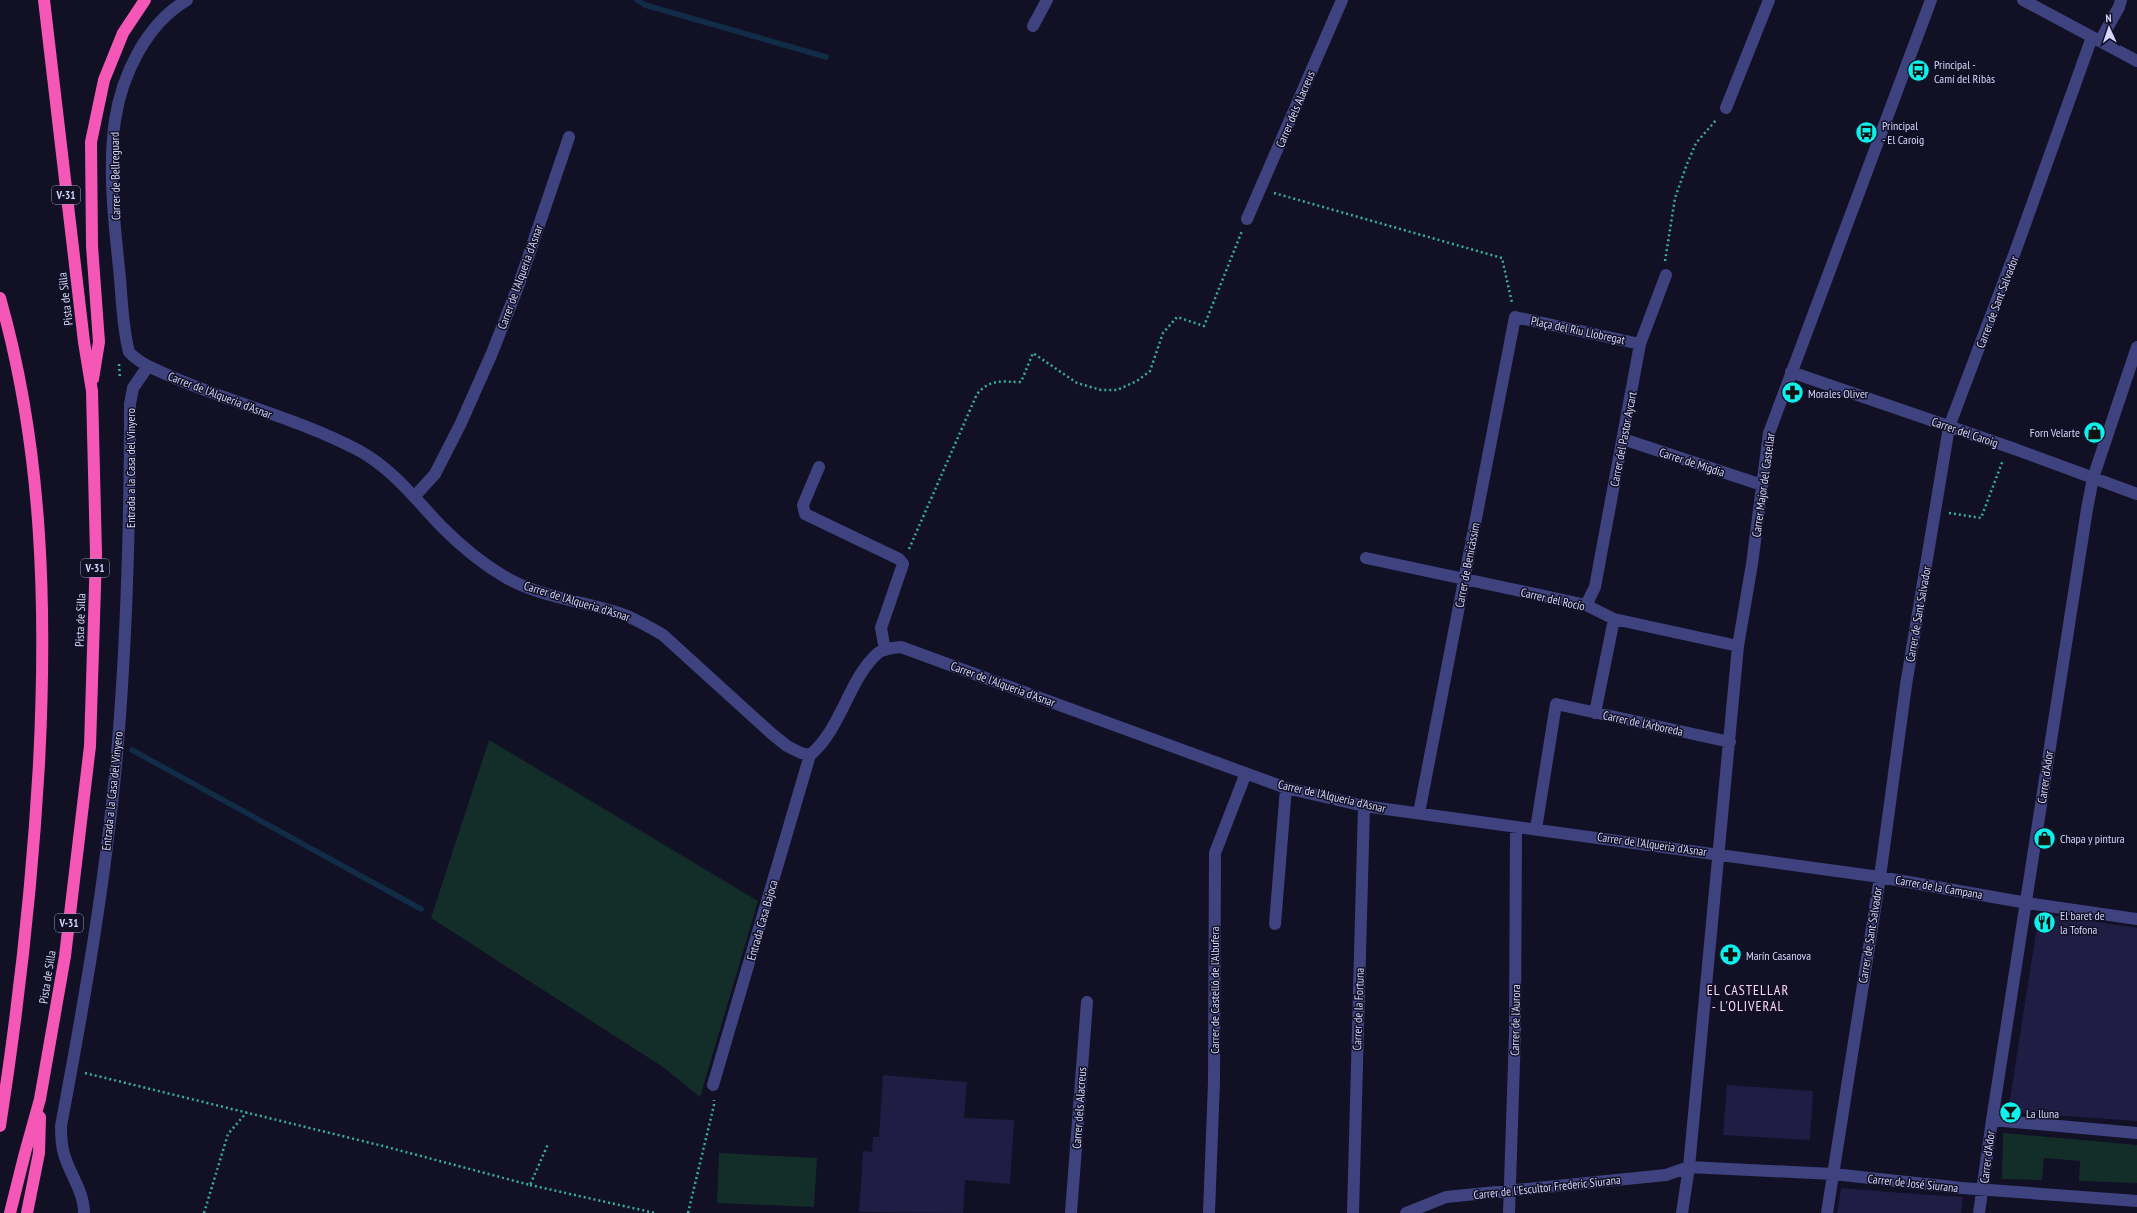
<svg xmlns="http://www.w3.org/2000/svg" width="2137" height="1213" font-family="'PT Sans Narrow',sans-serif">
	<rect width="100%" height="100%" fill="#111024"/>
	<!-- green -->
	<path fill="#132e29" d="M489,740L758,901L700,1097L663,1067L431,918Z
		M2003,1133L2137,1145V1183L2079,1181L2080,1161L2044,1158L2042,1180L2002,1179Z
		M719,1153L817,1158L814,1207L717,1203Z"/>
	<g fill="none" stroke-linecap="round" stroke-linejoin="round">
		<!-- stream -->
		<path stroke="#112c47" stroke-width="5.5" d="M637,0L645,5L826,57
			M132,750L421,909"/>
	</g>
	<!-- building -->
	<path fill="#201d44" d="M2039,913L2137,928V1121L2008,1112Z
		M883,1075L967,1082L964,1118L1014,1120L1010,1184L965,1180L963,1213L859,1212L863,1151L872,1152L873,1137H879Z
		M1727,1085L1813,1091L1810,1140L1723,1135Z
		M1841,1188L1902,1193L1963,1197L1961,1213H1837Z"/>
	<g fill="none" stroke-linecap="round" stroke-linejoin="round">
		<!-- path -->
		<path stroke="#36b099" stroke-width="2.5" stroke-dasharray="2 3" stroke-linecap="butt" d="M1274,193L1502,258L1512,303
			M1665,261L1675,198L1687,164L1696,143L1717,119
			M119,364L120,379
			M1949,513L1981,518L2003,460
			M909,549L977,394C991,378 1002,382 1021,382L1033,353L1077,383L1101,390H1117L1137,381L1150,371L1163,333L1177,317L1204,326L1242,231
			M85,1073L383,1146L530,1185L548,1144
			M530,1185L655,1213
			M204,1213L228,1134L247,1112
			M688,1213L714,1105V1100"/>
		<!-- minor -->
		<path stroke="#3e4380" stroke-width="12" d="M187,0C146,24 122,75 115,120C108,168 114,221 119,268C122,296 122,326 129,352C142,366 160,371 177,379C236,404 301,420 358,450C393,469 415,499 442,527C461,546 481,563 505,577C539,597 582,601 619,613C635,618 649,627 663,635L772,734L787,746L801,753L810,755C841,730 849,678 878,653C884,648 894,648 901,647L1286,788L1364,806L1880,877L2027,903L2137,919
			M2023,0L2137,61
			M1033,26L1047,0
			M2100,41L2119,7L2121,0
			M1726,108L1769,0
			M1247,219L1342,0
			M1791,372L2012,448L2137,494
			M1623,439L1762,485
			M819,467L803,505L805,514L899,559L903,564L881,628L885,650
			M414,497L435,474L461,423L492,353L519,284L569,137
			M1366,558L1586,605L1614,619L1738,646
			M1586,605L1595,587L1640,344L1666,275
			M1595,713L1614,619
			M1419,813L1515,317L1640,344
			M1536,829L1556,704L1730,742
			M1275,924L1286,788
			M713,1085L810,755
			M1992,1120L2137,1133
			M84,1213C84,1191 69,1173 64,1154C61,1144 61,1136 61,1126C84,1003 106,879 117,754C127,638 130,521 130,404L133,388L148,366
			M1071,1213L1087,1002
			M1209,1213L1214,1082L1215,853L1246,773
			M1353,1213L1364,806
			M1406,1213L1446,1197L1666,1175L1689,1167L1833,1174L1962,1188L2137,1201
			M1509,1213L1515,1033L1516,827
			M1682,1213L1689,1167L1738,646L1752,564L1769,433L1931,0
			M1827,1213L1880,877L1906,685L1949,427L2015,252L2092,37
			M1979,1213L1992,1120L2087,509L2093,478L2137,347"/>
		<!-- highway -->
		<path stroke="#f557b7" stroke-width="12" d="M0,298C43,449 47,608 39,764C32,887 19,1004 0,1126
			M93,379L99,342L92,246L91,142L104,80L123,33L145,0
			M10,1213L25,1153L40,1099L65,956L90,746L96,554L92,391L84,342L44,0
			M27,1213L39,1153L40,1117"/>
	</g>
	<!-- icons -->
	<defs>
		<symbol id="bus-disc" viewBox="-11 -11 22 22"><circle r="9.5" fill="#0ef0ea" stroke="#111024"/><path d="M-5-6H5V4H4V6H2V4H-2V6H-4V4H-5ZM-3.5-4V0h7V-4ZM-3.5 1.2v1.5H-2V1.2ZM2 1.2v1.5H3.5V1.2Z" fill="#111"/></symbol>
		<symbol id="pharmacy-disc" viewBox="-11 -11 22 22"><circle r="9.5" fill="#0ef0ea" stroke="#111024"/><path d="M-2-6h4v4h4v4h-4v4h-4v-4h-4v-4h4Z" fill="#111"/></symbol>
		<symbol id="shop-disc" viewBox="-11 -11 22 22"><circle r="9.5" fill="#0ef0ea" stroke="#111024"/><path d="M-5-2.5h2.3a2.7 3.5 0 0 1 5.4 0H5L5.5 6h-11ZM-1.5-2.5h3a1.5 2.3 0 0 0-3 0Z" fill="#111"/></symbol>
		<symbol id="restaurant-disc" viewBox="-11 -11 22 22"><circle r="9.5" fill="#0ef0ea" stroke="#111024"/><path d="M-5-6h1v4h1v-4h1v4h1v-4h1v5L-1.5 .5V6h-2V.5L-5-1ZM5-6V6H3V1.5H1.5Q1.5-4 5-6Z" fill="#111"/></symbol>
		<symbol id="bar-disc" viewBox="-11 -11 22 22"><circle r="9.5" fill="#0ef0ea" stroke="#111024"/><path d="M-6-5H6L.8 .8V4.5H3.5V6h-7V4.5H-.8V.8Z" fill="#111"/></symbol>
	</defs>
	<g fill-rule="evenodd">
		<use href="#bus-disc" x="1906" y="58" width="25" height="25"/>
		<use href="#bus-disc" x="1854" y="120" width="25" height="25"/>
		<use href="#pharmacy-disc" x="1780" y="380" width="25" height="25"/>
		<use href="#shop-disc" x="2082" y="420" width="25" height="25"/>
		<use href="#shop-disc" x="2032" y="826" width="25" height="25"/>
		<use href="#restaurant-disc" x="2032" y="910" width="25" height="25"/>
		<use href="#pharmacy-disc" x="1718" y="942" width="25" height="25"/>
		<use href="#bar-disc" x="1998" y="1100" width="25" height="25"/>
	</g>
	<g text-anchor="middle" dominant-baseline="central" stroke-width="3" stroke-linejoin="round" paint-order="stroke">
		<!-- shield labels -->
		<g fill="#111024" stroke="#9a9bbc" stroke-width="1">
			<rect x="52" y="186" width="28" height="18" rx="3"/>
			<rect x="81" y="559" width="28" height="18" rx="3"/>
			<rect x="55" y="914" width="28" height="18" rx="3"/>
		</g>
		<g font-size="11" font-weight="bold" fill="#d5d6fd">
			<text x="66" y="195">V-31</text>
			<text x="95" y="568">V-31</text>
			<text x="69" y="923">V-31</text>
		</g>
		<!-- poi labels -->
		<g font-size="12" fill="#d5d6fd" stroke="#111024" text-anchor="start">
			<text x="1934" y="64">Principal -<tspan x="1934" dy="14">Camí del Ribàs</tspan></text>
			<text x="1882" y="125">Principal<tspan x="1882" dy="14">- El Caroig</tspan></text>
			<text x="1808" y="393">Morales Oliver</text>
			<text x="2080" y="432" text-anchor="end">Forn Velarte</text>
			<text x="2060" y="838">Chapa y pintura</text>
			<text x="2060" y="915">El baret de<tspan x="2060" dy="14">la Tofona</tspan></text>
			<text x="1746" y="955">Marín Casanova</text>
			<text x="2026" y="1113">La lluna</text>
		</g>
		<!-- street labels -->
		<g font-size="12" fill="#d5d6fd" stroke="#111024">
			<text transform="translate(1295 109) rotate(-67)">Carrer dels Alacreus</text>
			<text transform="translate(115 176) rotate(-91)">Carrer de Bellreguard</text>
			<text transform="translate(520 277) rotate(-70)">Carrer de l'Alqueria d'Asnar</text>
			<text transform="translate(65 299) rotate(-97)">Pista de Silla</text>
			<text transform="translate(1997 302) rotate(-69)">Carrer de Sant Salvador</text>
			<text transform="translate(1578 330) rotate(12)">Plaça del Riu Llobregat</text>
			<text transform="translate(220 395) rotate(21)">Carrer de l'Alqueria d'Asnar</text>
			<text transform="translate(1965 432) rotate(19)">Carrer del Caroig</text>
			<text transform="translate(1623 439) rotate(-79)">Carrer del Pastor Aycart</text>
			<text transform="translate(1692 462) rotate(18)">Carrer de Migdia</text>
			<text transform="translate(130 468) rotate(-90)">Entrada a la Casa del Vinyero</text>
			<text transform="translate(1763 485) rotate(-82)">Carrer Major del Castellar</text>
			<text transform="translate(1467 565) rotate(-79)">Carrer de Benicàssim</text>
			<text transform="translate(1553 599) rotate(13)">Carrer del Rocío</text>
			<text transform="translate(577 601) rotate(17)">Carrer de l'Alqueria d'Asnar</text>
			<text transform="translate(1918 614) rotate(-80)">Carrer de Sant Salvador</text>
			<text transform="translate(80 620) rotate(-88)">Pista de Silla</text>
			<text transform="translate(1003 684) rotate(20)">Carrer de l'Alqueria d'Asnar</text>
			<text transform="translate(1643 723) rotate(12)">Carrer de l'Arboreda</text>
			<text transform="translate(2045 777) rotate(-82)">Carrer d'Ador</text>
			<text transform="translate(112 791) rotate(-84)">Entrada a la Casa del Vinyero</text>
			<text transform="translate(1332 796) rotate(13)">Carrer de l'Alqueria d'Asnar</text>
			<text transform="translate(1652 844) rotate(8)">Carrer de l'Alqueria d'Asnar</text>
			<text transform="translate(1939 887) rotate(10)">Carrer de la Campana</text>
			<text transform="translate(762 920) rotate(-74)">Entrada Casa Bajoca</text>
			<text transform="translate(1870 935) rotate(-81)">Carrer de Sant Salvador</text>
			<text transform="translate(47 977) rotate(-81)">Pista de Silla</text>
			<text transform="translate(1214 990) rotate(-90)">Carrer de Castelló de l'Albufera</text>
			<text transform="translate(1358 1009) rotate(-88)">Carrer de la Fortuna</text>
			<text transform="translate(1515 1020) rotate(-89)">Carrer de l'Aurora</text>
			<text transform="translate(1079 1108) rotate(-86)">Carrer dels Alacreus</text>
			<text transform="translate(1987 1157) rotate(-83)">Carrer d'Ador</text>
			<text transform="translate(1913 1183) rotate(6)">Carrer de José Siurana</text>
			<text transform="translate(1547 1187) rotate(-6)">Carrer de l'Escultor Frederic Siurana</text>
		</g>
		<!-- quarter labels -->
		<g font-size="14" letter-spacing="1" fill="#fdd7f4" stroke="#111024">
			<text x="1748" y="990">EL CASTELLAR<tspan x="1748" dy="16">- L'OLIVERAL</tspan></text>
		</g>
	</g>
	<!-- north arrow -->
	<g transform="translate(2109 28) rotate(357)" stroke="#111024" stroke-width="3" paint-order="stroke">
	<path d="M0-3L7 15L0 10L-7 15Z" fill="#d5d6fd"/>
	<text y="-6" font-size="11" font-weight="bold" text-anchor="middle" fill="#d5d6fd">N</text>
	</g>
</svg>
